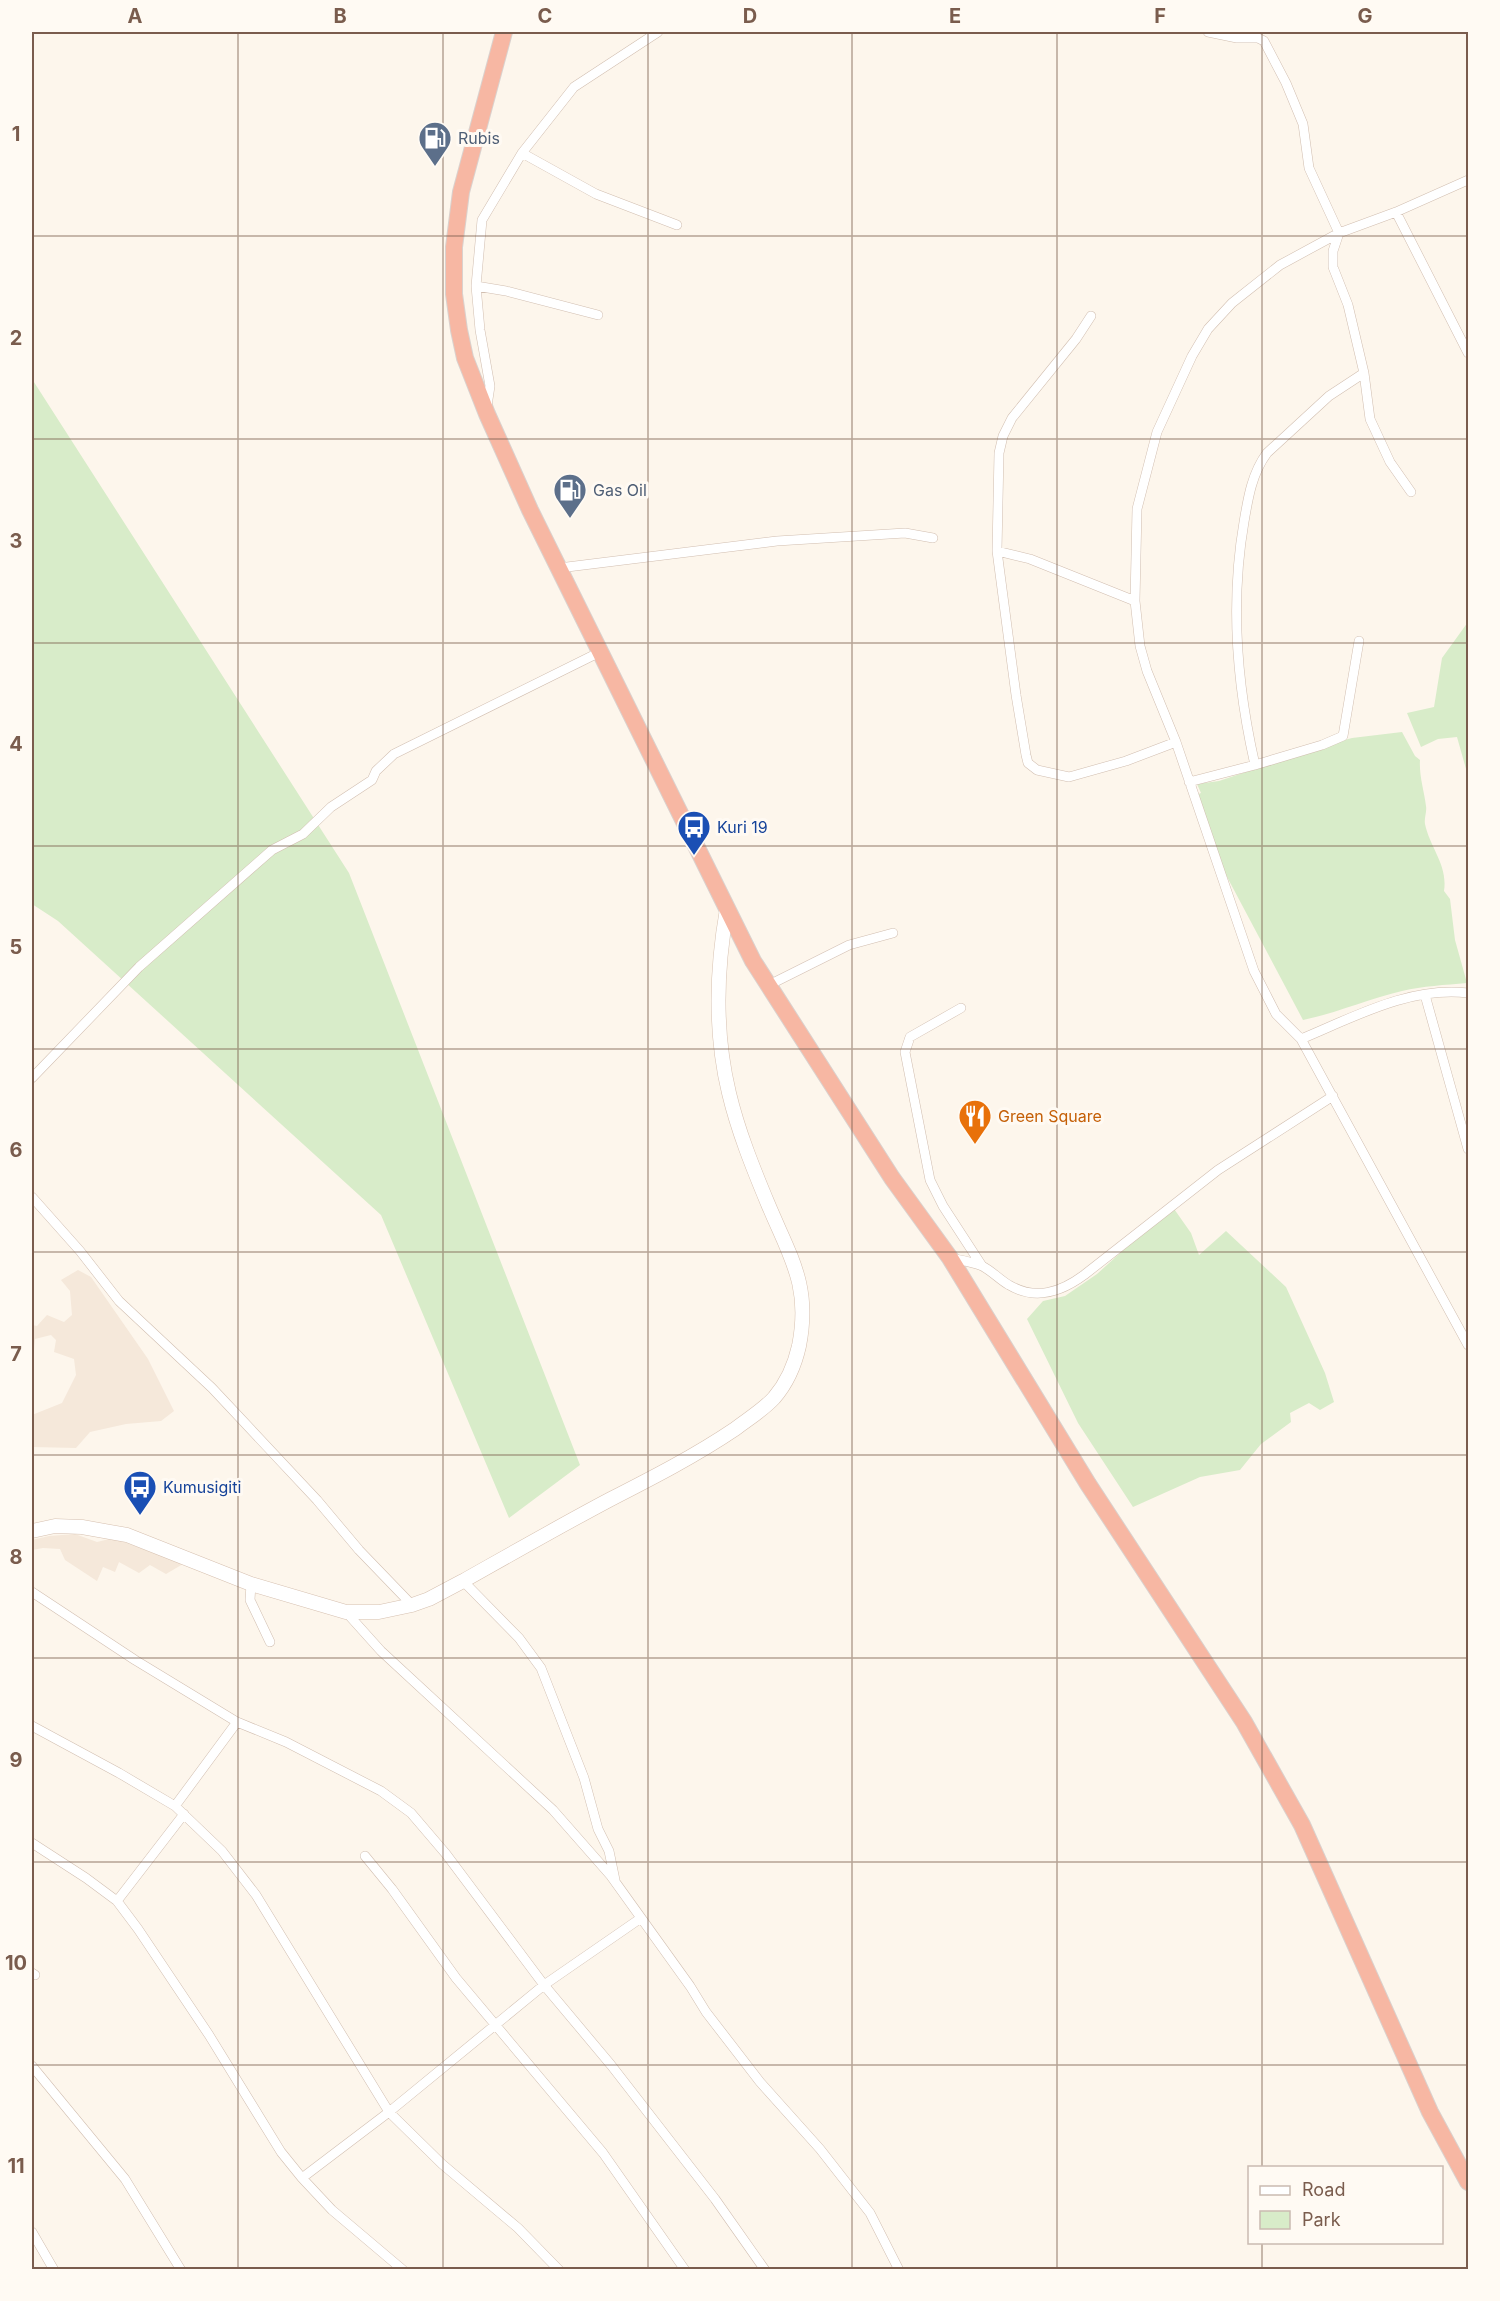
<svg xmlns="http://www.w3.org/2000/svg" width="1500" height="2301" font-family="Inter,sans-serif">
	<rect width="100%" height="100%" fill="#fdf6ec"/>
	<!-- residential -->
	<path fill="#f5e8da" d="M78,1270L91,1277L148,1359L174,1411L161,1421L126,1424L90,1432L76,1448L32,1447V1415L62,1403L76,1375L74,1359L54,1352L56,1340L51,1335L35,1339L34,1350H32V1325L37,1326L47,1315L64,1322L72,1315L70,1291L61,1280Z
		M75,1534L97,1542L113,1538L183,1564L166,1574L150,1565L139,1573L119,1562L115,1572L103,1567L97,1581L65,1560L60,1549L43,1548L32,1550V1540L49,1536Z"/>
	<!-- green -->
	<path fill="#d8ecc9" d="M32,379L349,873L580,1465L509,1518L381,1215L58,921L32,904Z
		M1468,622V776L1457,737L1438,739L1421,747L1407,713L1434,707L1442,658Z
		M1402,732L1415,756L1420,760C1419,776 1424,790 1426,806C1427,812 1424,818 1425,824C1430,848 1448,865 1444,891L1450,899L1455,940L1467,983C1445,985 1423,986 1402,991C1368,999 1337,1013 1303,1020L1217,858L1196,795L1201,793L1197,784L1219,781L1333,743L1352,738Z
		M1172,1206L1191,1233L1199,1255L1226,1231L1286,1287L1325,1373L1334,1402L1320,1410L1309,1403L1290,1413L1291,1422L1261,1444L1240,1470L1200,1477L1133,1507L1078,1423L1027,1319L1043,1301L1065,1296L1097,1274Z"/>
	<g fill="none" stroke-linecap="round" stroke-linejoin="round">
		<defs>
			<path id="street" d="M1208,32L1237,38H1258L1264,41L1286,83L1303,124L1309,168L1339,233L1333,251V267L1348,305L1364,373L1370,419L1390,462L1411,492
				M522,153L596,194L677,225
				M1468,180L1396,212L1339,233L1280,265L1232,303L1208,329L1192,356L1157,432L1137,509L1135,601L1140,646L1147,671L1176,742L1254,971L1276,1014L1301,1039L1468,1345
				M1396,212L1468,353
				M476,286L506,291L598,315
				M1091,316L1076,339L1012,418L1003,436L999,453L997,551L1016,695L1026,755L1028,763L1037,770L1069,777L1126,761L1176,742
				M487,406L490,386L480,330L476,286L482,220L522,153L574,87L658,32
				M997,551L1030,559L1135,601
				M559,568L777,541L905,533L933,538
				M1255,765L1322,745L1343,736L1359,641
				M1189,782L1255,765C1237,686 1230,603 1244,522C1248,498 1252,473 1267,453L1329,396L1364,373
				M769,985L849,945L893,933
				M1425,995L1468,1149
				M961,1008L910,1037L905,1052L930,1180L943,1206L982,1266
				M1301,1039C1354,1017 1410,986 1468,993
				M32,1078L139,967L272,850L303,834L331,807L372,780L376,771L394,754L600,652
				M32,1197L80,1251L119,1301L212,1388L317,1500L359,1550L412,1605
				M950,1258C960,1260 973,1262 982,1266C992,1271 1000,1280 1009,1285C1036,1301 1061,1292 1084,1275L1218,1170L1333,1096
				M463,1581L519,1638L541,1668L584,1778L598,1829L609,1851L615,1880
				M251,1584L250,1600L270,1642
				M32,1592L135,1660L237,1722L286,1742L381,1791L411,1813L446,1854L544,1985L611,2065L715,2199L765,2270
				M346,1612L381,1651L553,1810L611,1876L690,1986L706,2012L760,2082L820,2149L870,2213L899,2270
				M32,1726L119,1773L175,1806L222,1851L256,1895L389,2112L442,2164L518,2228L559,2270
				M175,1806L237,1722
				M32,1843L86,1878L117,1901L138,1929L209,2035L281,2152L302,2178L332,2210L403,2270
				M365,1856L392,1889L456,1978L603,2153L685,2270
				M117,1901L184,1814
				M32,1973L35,1975
				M32,2066L125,2179L181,2270
				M302,2178L389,2112L544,1985L641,1918
				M32,2232L54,2270"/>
			<path id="secondary" d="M32,1531L55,1526L82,1527L127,1535L251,1584L346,1612H379L412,1605L429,1599L463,1581C511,1554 560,1526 609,1500C652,1478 695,1456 735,1429C748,1419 763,1410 774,1398C786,1384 795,1364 799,1346C811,1285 790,1257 768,1204C753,1168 738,1131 729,1093C714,1031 716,971 727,909"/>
			<path id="highway" d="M504,32L461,192L454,247V294L459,330L465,358L487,414L530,510L753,961L892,1178L950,1258L1088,1484L1244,1722L1302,1825L1430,2112L1468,2182"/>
		</defs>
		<!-- street casing -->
		<use href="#street" stroke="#d1beb0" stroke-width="10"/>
		<!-- secondary casing -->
		<use href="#secondary" stroke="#d6c0b0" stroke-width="15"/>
		<!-- highway casing -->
		<use href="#highway" stroke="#dad1cd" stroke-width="18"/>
		<!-- street -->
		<use href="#street" stroke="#fff" stroke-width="9"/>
		<!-- secondary -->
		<use href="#secondary" stroke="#fff" stroke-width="14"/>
		<!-- highway -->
		<use href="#highway" stroke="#f7b7a3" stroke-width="16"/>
	</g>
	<!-- grid -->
	<path fill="none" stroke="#7a5c4d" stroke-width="1.5" stroke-opacity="0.55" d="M238,32V2270M443,32V2270M648,32V2270M852,32V2270M1057,32V2270M1262,32V2168M32,236H1468M32,439H1468M32,643H1468M32,846H1468M32,1049H1468M32,1252H1468M32,1455H1468M32,1658H1468M32,1862H1468M32,2065H1468M1262,2242V2270"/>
	<!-- icons -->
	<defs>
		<symbol id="fuel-pin" viewBox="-11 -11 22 30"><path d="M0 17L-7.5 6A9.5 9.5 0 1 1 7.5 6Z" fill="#5c6f8a" stroke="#fffaf3"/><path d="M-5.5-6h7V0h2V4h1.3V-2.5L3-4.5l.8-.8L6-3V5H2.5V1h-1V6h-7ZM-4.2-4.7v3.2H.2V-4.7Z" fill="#fff"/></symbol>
		<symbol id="bus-pin" viewBox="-11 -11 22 30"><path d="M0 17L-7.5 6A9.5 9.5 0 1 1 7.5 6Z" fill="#1a4fb4" stroke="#fffaf3"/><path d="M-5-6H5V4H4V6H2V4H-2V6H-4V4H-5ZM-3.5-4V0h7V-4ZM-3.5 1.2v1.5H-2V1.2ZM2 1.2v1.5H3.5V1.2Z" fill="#fff"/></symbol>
		<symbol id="restaurant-pin" viewBox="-11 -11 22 30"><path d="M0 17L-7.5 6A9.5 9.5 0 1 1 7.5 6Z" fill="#e8710a" stroke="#fffaf3"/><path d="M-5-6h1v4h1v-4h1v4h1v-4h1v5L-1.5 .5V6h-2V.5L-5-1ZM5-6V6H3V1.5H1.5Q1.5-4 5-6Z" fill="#fff"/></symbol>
	</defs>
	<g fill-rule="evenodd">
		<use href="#fuel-pin" x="416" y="119" width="38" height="52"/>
		<use href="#fuel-pin" x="551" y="471" width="38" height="52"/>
		<use href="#bus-pin" x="675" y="808" width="38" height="52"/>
		<use href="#restaurant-pin" x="956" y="1097" width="38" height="52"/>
		<use href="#bus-pin" x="121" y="1468" width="38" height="52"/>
	</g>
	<g text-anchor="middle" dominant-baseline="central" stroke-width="6" stroke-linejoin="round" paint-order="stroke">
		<!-- service labels -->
		<g font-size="16" fill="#4e5e75" stroke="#fffaf3" text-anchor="start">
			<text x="458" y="138">Rubis</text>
			<text x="593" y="490">Gas Oil</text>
		</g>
		<!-- transit labels -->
		<g font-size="16" fill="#164399" stroke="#fffaf3" text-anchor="start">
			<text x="717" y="827">Kuri 19</text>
			<text x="163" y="1487">Kumusigiti</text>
		</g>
		<!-- food labels -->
		<g font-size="16" fill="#c56008" stroke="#fffaf3" text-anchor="start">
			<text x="998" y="1116">Green Square</text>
		</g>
	</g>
	<!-- border -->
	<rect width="1500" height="2301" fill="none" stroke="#fffaf3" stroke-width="66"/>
	<!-- legend -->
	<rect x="1248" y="2166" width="195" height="78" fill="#fffaf3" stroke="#cabbb1" stroke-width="1.5"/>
	<rect x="1260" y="2186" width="30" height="9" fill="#ffffff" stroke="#cabbb1" stroke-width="1.5"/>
	<text x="1302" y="2196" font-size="18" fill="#7a5c4d">Road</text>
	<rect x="1260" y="2211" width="30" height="18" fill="#d8ecc9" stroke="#cabbb1" stroke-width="1.5"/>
	<text x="1302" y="2226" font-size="18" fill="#7a5c4d">Park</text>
	<rect x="33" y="33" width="1434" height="2235" fill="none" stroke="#7a5c4d" stroke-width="2"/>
	<g font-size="20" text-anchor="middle" font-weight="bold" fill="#7a5c4d">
		<text x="135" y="23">A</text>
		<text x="340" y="23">B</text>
		<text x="545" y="23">C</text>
		<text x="750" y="23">D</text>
		<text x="955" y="23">E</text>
		<text x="1160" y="23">F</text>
		<text x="1365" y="23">G</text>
		<text x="16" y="141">1</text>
		<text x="16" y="345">2</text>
		<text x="16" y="548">3</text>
		<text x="16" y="751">4</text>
		<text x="16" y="954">5</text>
		<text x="16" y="1157">6</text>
		<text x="16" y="1361">7</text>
		<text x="16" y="1564">8</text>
		<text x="16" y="1767">9</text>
		<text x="16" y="1970">10</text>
		<text x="16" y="2173">11</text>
	</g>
</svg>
